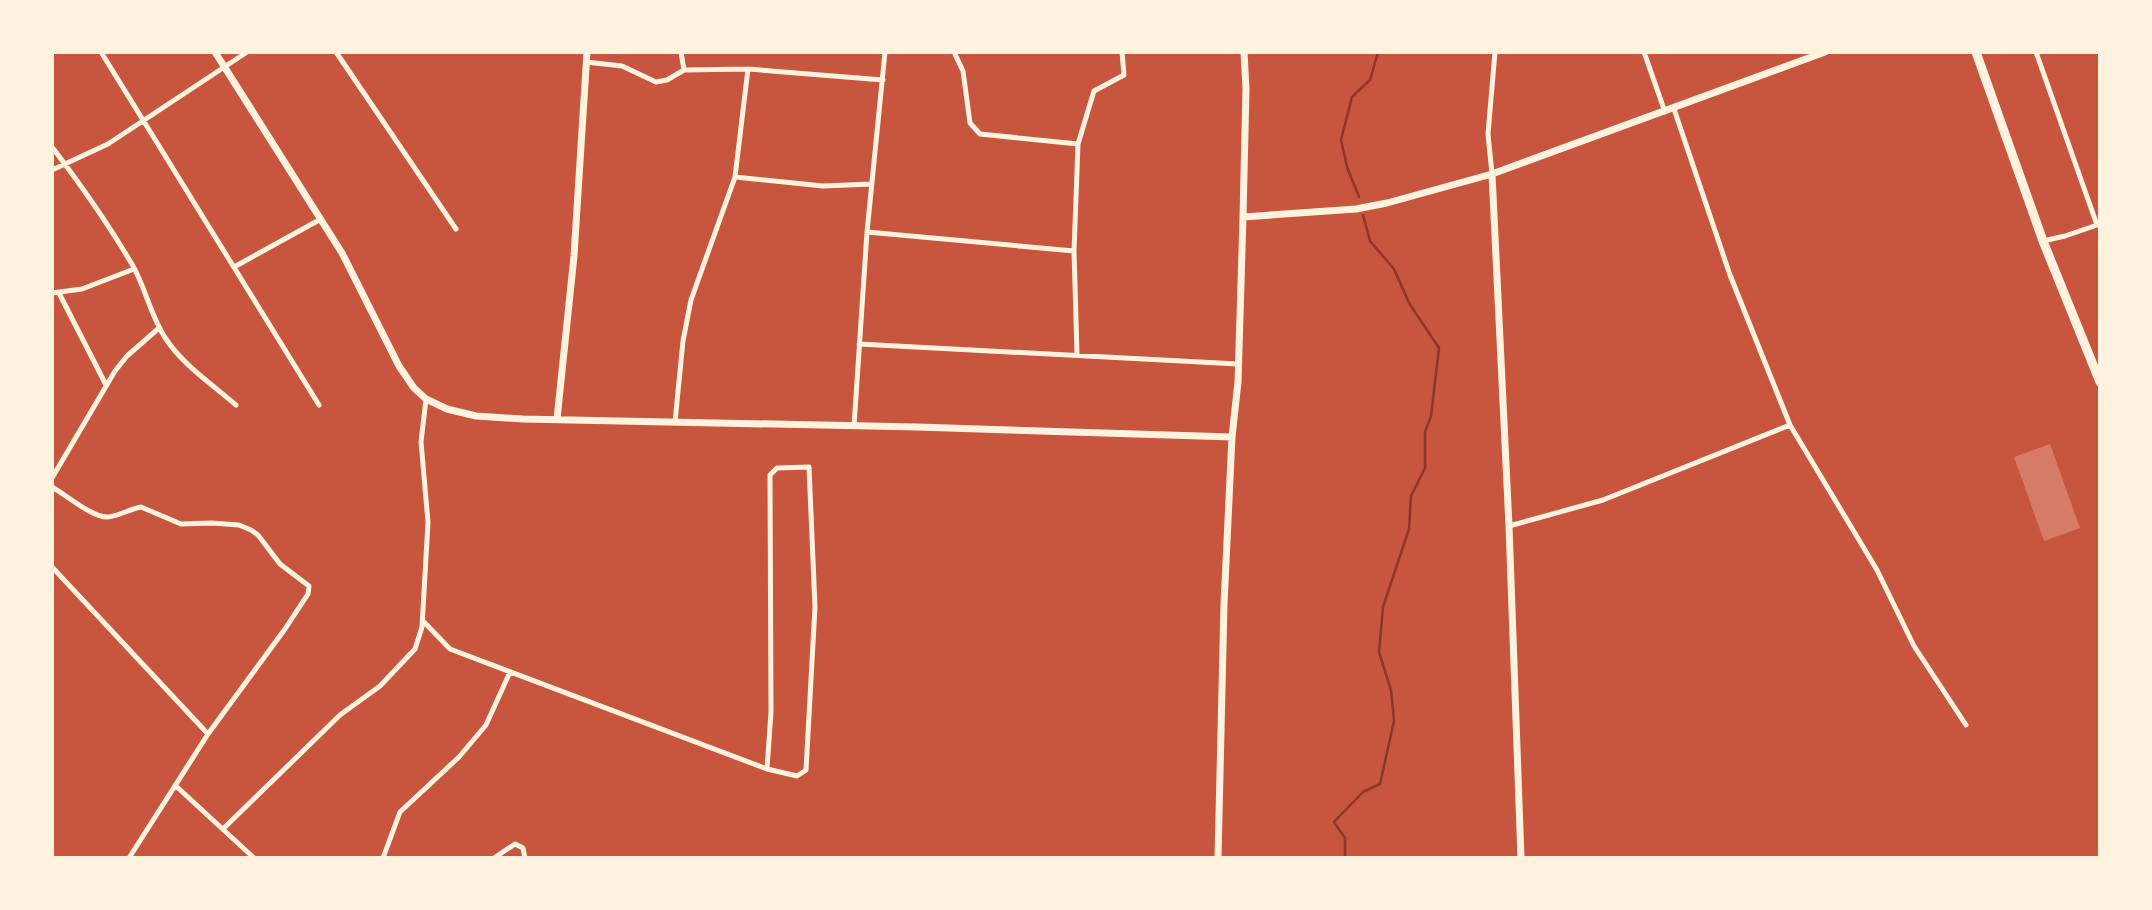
<svg xmlns="http://www.w3.org/2000/svg" width="2152" height="910" font-family="Quicksand,sans-serif">
	<style>
		.lines { fill: none; stroke-linecap: round; stroke-linejoin: round }
		.stream { stroke: #8f3625; stroke-width: 2.5 }
		.building { fill: #d67c66 }
		.minor { stroke: #fff3e0; stroke-width: 5 }
		.tertiary { stroke: #fff3e0; stroke-width: 7 }
		.trunk { stroke: #fff3e0; stroke-width: 9 }
	</style>
	<rect width="100%" height="100%" fill="#c8553d"/>
	<g class="lines">
		<!-- stream -->
		<path class="stream" d="M 1359,197 L 1347,167 L 1341,140 L 1352,97 L 1370,80 L 1378,52
			M 1345,858 L 1345,838 L 1334,822 L 1363,792 L 1380,784 L 1394,721 L 1391,690 L 1379,652 L 1383,607 L 1409,529 L 1411,496 L 1425,468 L 1425,432 L 1431,416 L 1439,348 L 1409,303 L 1394,269 L 1370,241 L 1363,215"/>
	</g>
	<!-- building -->
	<path class="building" d="M 2050,444 L 2080,528 L 2044,541 L 2014,457 Z"/>
	<g class="lines">
		<!-- minor -->
		<path class="minor" d="M 101,52 L 319,405
			M 336,52 L 456,229
			M 681,52 L 684,70
			M 954,52 L 963,71 L 970,123 L 980,134 L 1078,144
			M 1644,52 L 1665,112
			M 2036,52 L 2097,225
			M 586,62 L 622,66 L 656,82 L 667,80 L 684,70 L 748,69 L 883,80
			M 1674,109 L 1730,275 L 1790,425 L 1877,570 L 1914,646 L 1966,725
			M 52,147 C 81,185 109,225 133,266 C 146,289 151,317 166,339 C 183,365 213,385 236,405
			M 52,170 L 108,144 L 247,52
			M 1492,174 L 1488,134 L 1495,52
			M 735,177 L 823,186 L 872,184
			M 867,232 L 1074,251
			M 2043,241 L 2065,236 L 2100,224
			M 234,267 L 321,219
			M 52,293 L 82,289 L 134,269
			M 59,293 L 106,385
			M 859,344 L 1238,364
			M 1077,354 L 1074,251 L 1078,144 L 1094,91 L 1124,75 L 1122,52
			M 675,422 L 683,341 L 691,300 L 735,177 L 748,69
			M 854,426 L 867,232 L 885,52
			M 52,478 L 115,371 L 127,356 L 159,328
			M 52,487 C 66,495 93,518 108,517 C 119,516 130,509 141,507 L 181,524 L 212,523 L 239,525 L 251,530 L 258,535 L 280,564 L 309,586 L 308,594 L 285,629 L 208,734 L 129,858
			M 1509,526 L 1603,500 L 1790,425
			M 52,567 L 208,734
			M 423,621 L 450,649 L 767,769 L 797,776 L 806,770 L 815,607 L 809,467 L 777,468 L 770,475 L 771,712 L 767,769
			M 177,787 L 254,858
			M 224,828 L 340,715 L 380,686 L 415,649 L 422,627 L 428,522 L 421,442 L 426,399
			M 383,858 L 400,812 L 459,757 L 486,725 L 510,672
			M 494,858 L 515,844 L 523,848 L 525,858"/>
		<!-- tertiary -->
		<path class="tertiary" d="M 215,52 L 342,253 L 399,366 L 414,388 L 426,399 L 447,409 L 476,416 L 523,419 L 917,427 L 1232,437
			M 1492,174 L 1509,526 L 1521,858
			M 1243,217 L 1356,209 L 1387,203 L 1492,174 L 1825,52
			M 557,419 L 574,256 L 587,52
			M 1218,858 L 1224,604 L 1232,437 L 1238,382 L 1243,217 L 1246,89 L 1244,52"/>
		<!-- trunk -->
		<path class="trunk" d="M 1976,52 L 2043,241 L 2100,382"/>
	</g>
	<!-- border -->
	<rect width="2152" height="910" fill="none" stroke="#fff3e0" stroke-width="108"/>
</svg>
